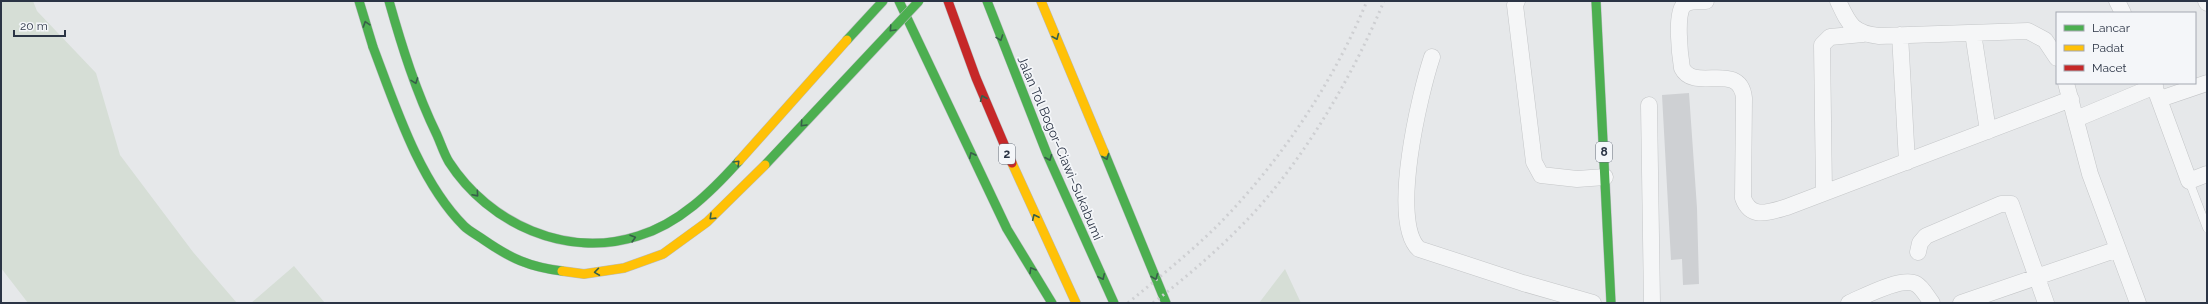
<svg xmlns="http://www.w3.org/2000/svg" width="2208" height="304" font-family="Raleway,sans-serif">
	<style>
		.green { fill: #d6ded6 }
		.building { fill: #ced0d3 }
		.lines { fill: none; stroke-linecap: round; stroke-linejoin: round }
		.lane-casing { stroke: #c4c6c8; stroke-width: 9 }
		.street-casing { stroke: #c4c6c8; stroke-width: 17 }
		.fast-casing { stroke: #b8bbbf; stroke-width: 10 }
		.slow-casing { stroke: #b8bbbf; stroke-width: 10 }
		.jam-casing { stroke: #b8bbbf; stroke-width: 10 }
		.lane { stroke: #f5f6f7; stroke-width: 8 }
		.street { stroke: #f5f6f7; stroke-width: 16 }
		.fast { stroke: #4caf50; stroke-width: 9 }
		.slow { stroke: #ffc107; stroke-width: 9 }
		.jam { stroke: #c62828; stroke-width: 9 }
		.rail { stroke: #cecfd2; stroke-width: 3; stroke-dasharray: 2 4; stroke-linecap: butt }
		.fast-bridge-casing { stroke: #b8bbbf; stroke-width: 10; stroke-linecap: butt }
		.slow-bridge-casing { stroke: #b8bbbf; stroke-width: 10; stroke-linecap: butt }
		.fast-bridge { stroke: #4caf50; stroke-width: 9 }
		.slow-bridge { stroke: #ffc107; stroke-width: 9 }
		.oneway { stroke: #375f49 }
		.labels { text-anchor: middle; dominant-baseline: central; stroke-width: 3.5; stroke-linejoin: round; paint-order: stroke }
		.shield { fill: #f4f6f9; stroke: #676e7b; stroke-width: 1 }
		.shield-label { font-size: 12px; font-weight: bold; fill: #2b3445 }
		.street-label { font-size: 13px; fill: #2b3445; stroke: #f4f6f9 }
	</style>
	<rect width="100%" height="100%" fill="#e6e8ea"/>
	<!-- green -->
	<path class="green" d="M 1,1 L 33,1 L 37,11 L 96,73 L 120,155 L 193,252 L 237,303 L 28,303 L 1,268 Z
		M 294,266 L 325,303 L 251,303 Z
		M 1285,269 L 1301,303 L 1259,303 Z"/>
	<!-- building -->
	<path class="building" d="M 1689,93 L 1697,208 L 1699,284 L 1683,285 L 1682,259 L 1671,260 L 1662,95 Z"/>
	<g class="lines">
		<!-- lane casing -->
		<g class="lane-casing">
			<path id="lane" d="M 2189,181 L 2207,228"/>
		</g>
		<!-- street casing -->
		<g class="street-casing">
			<path id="street" d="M 1517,1 L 1515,5 L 1534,162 L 1541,175 L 1577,179 L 1605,177
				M 1706,1 C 1699,1 1689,0 1684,5 C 1675,12 1680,56 1682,68 C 1694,93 1740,60 1744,98 L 1743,198 C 1751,220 1769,212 1787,207 L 2071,99
				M 1838,1 C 1849,24 1852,33 1879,36 L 2028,31 L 2045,40 L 2057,58
				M 2117,1 L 2123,13
				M 2206,1 L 2207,3
				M 1973,33 L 1988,131
				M 1900,35 L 1907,162
				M 1432,57 C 1420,93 1389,222 1419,249 L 1523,283 L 1593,303
				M 2066,83 L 2090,174 L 2138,303
				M 2153,83 L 2189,181 L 2207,174
				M 2160,99 L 2207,83
				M 1649,105 L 1652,303
				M 2076,119 L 2155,86
				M 1824,192 L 1822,45 L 1830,37 L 1863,34
				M 1918,252 L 1920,243 L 1926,236 L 2001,204 L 2011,204 L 2046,303
				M 1849,303 C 1863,297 1902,276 1916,284 C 1923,288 1927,297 1932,303
				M 1961,303 L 2118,249"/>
		</g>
		<!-- fast casing -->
		<g class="fast-casing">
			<path id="fast" d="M 359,1 L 373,47
				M 389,1 C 402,47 416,92 437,135 C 441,144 444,154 449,162 C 489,224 567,259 638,236 C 679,224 711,192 739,161
				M 899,1 L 1007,229 L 1052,303
				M 987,1 L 1047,154 L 1114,303
				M 1596,1 L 1611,303
				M 847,40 L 883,1
				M 1104,152 L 1166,303"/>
		</g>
		<!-- slow casing -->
		<g class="slow-casing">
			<path id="slow" d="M 1041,1 L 1104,152
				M 739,161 L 847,40
				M 1012,163 L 1076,303"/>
		</g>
		<!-- jam casing -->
		<g class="jam-casing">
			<path id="jam" d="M 948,1 L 976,78 L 1012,163"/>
		</g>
		<!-- lane -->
		<use href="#lane" class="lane"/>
		<!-- street -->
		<use href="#street" class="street"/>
		<!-- fast -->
		<use href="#fast" class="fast"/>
		<!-- slow -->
		<use href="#slow" class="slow"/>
		<!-- jam -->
		<use href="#jam" class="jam"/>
		<!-- rail -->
		<path class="rail" d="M 1128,303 C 1158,278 1190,253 1218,225 C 1280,162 1333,83 1367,1
			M 1153,303 C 1185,278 1216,252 1244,223 C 1301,165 1353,76 1384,1"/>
		<!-- fast-bridge casing -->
		<g class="fast-bridge-casing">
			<path id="fast-bridge" d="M 373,47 C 395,105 419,181 464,226 C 469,231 477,235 484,240 C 510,258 529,267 562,271
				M 765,165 L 919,1"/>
		</g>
		<!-- slow-bridge casing -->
		<g class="slow-bridge-casing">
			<path id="slow-bridge" d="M 562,271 L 584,274 L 624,268 L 663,254 L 707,222 L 765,165"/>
		</g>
		<!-- fast-bridge -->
		<use href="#fast-bridge" class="fast-bridge"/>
		<!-- slow-bridge -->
		<use href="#slow-bridge" class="slow-bridge"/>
	</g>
	<!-- one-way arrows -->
	<defs><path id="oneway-chevron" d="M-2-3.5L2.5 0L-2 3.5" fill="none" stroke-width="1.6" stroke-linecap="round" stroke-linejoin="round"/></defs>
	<g class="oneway">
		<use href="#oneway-chevron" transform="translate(366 24) rotate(-108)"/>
		<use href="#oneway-chevron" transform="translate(892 29) rotate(133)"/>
		<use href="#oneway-chevron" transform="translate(1056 37) rotate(67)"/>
		<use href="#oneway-chevron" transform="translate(1000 38) rotate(70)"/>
		<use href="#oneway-chevron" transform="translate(415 81) rotate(70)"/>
		<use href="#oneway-chevron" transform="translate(983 98) rotate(-113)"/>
		<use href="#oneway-chevron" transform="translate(803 124) rotate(133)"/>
		<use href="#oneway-chevron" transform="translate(972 155) rotate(-116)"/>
		<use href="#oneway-chevron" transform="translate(1106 157) rotate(68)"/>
		<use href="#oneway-chevron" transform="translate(1049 158) rotate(67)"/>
		<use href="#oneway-chevron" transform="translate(737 163) rotate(-45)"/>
		<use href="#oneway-chevron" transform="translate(476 194) rotate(49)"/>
		<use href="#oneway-chevron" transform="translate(712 217) rotate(136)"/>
		<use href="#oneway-chevron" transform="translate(1035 217) rotate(-115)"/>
		<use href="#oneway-chevron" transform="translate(633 238) rotate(-16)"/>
		<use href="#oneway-chevron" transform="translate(1032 270) rotate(-121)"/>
		<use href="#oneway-chevron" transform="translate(597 272) rotate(172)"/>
		<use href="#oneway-chevron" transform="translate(1102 277) rotate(65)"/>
		<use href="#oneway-chevron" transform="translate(1155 277) rotate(68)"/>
	</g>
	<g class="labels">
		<!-- shield labels -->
		<g class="shield">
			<rect x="1596" y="142" width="16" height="20" rx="3"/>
			<rect x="999" y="144" width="16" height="20" rx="3"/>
		</g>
		<g class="shield-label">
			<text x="1604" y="152">8</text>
			<text x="1007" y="154">2</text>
		</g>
		<!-- street labels -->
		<g class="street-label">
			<text transform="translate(1060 148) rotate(67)">Jalan Tol Bogor–Ciawi–Sukabumi</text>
		</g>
	</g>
	<!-- border -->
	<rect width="2208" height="304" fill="none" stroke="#2b3445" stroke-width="4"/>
	<!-- legend -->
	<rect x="2056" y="12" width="140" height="72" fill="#f4f6f9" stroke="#a4a8b1"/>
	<rect x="2064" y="25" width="20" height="6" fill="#4caf50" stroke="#a4a8b1"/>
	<text x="2092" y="32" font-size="12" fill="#2b3445">Lancar</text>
	<rect x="2064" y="45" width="20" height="6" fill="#ffc107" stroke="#a4a8b1"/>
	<text x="2092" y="52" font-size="12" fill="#2b3445">Padat</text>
	<rect x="2064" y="65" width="20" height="6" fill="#c62828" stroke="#a4a8b1"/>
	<text x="2092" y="72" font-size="12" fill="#2b3445">Macet</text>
	<!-- scale -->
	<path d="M14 30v6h51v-6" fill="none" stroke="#2b3445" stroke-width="2"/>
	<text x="20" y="30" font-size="12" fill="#2b3445" stroke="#f4f6f9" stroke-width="3" paint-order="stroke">20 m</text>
</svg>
